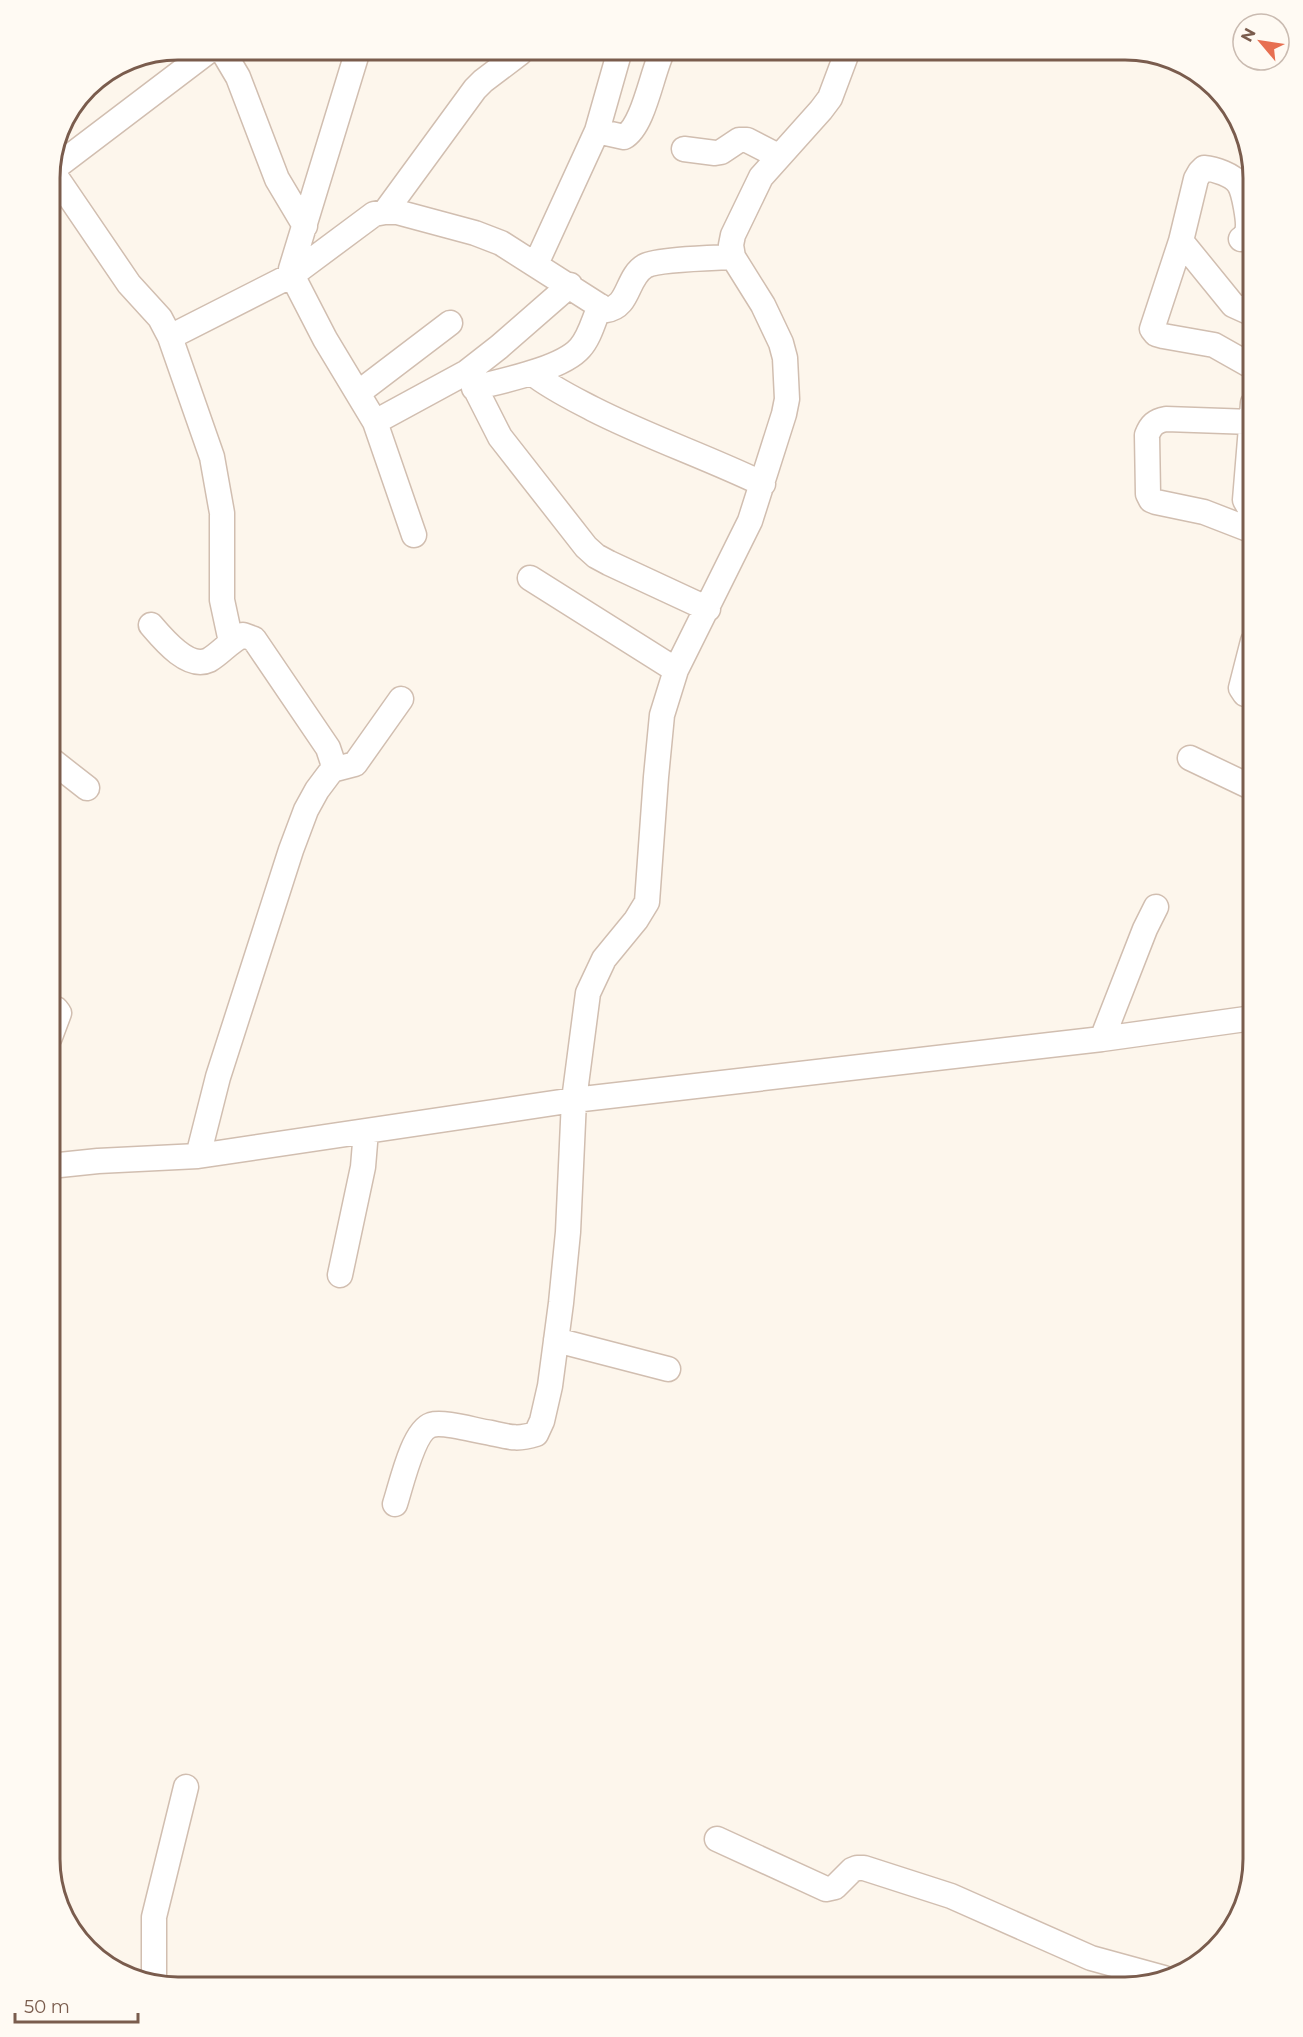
<svg xmlns="http://www.w3.org/2000/svg" width="1303" height="2037" font-family="Montserrat,sans-serif">
	<style>
		.lines { fill: none; stroke-linecap: round; stroke-linejoin: round }
		.minor-casing { stroke: #d1beb0; stroke-width: 27 }
		.minor { stroke: #fff; stroke-width: 24 }
		.rim { fill: none; stroke: #7a5c4d; stroke-width: 3 }
	</style>
	<rect width="100%" height="100%" fill="#fdf6ec"/>
	<g class="lines">
		<!-- minor casing -->
		<g class="minor-casing">
			<path id="minor" d="M 222,50 L 238,77 L 277,179 L 305,226
				M 358,50 L 291,269 L 292,275 L 325,339 L 375,422 L 414,535
				M 597,131 L 624,137 C 644,126 652,71 663,50
				M 684,149 L 715,153 L 721,152 L 739,140 L 747,140 L 778,156
				M 50,168 L 129,284 L 160,318 L 170,337 L 212,457 L 222,513 L 222,600 L 231,642
				M 52,170 L 210,50
				M 385,212 L 475,89 L 483,81 L 520,53
				M 1241,239 C 1243,238 1246,234 1247,232 C 1250,223 1244,192 1239,184 C 1233,175 1215,169 1204,168 L 1200,172 L 1196,179 L 1181,241 L 1152,329 L 1156,334 L 1163,336 L 1214,345 L 1253,367
				M 1181,241 L 1233,305 L 1253,314
				M 536,264 L 597,131 L 620,50
				M 170,337 L 292,275 L 374,214 L 385,212 L 397,212 L 475,233 L 501,243 L 606,310 C 630,307 626,277 645,266 C 658,259 715,258 733,257
				M 467,372 L 500,437 L 586,547 L 596,556 L 609,563 L 708,609
				M 532,373 C 551,388 572,398 593,409 C 648,437 707,457 763,484
				M 474,388 C 501,381 562,369 580,348 C 590,337 594,319 600,306
				M 358,393 L 450,323
				M 375,422 L 467,372 L 499,347 L 570,285
				M 1252,422 L 1166,419 C 1155,421 1151,425 1147,435 L 1148,494 L 1151,500 L 1156,502 L 1204,512 L 1253,531
				M 1253,514 L 1245,500 L 1253,403
				M 530,578 L 676,670
				M 151,625 C 163,639 188,670 209,660 C 221,653 230,641 243,635 L 254,639 L 328,748 L 333,763 L 332,770 L 317,790 L 306,810 L 291,850 L 218,1077 L 198,1156
				M 1253,696 L 1245,694 L 1241,688 L 1253,641
				M 1190,758 L 1253,788
				M 50,759 L 87,788
				M 332,770 L 355,764 L 401,699
				M 50,1037 L 59,1013 L 56,1009 L 50,1007
				M 1102,1039 L 1145,929 L 1156,907
				M 50,1166 L 98,1161 L 198,1156 L 574,1100 L 1102,1039 L 1253,1018
				M 340,1275 L 363,1167 L 366,1131
				M 556,1340 L 668,1369
				M 395,1504 C 401,1486 413,1431 431,1425 C 444,1421 476,1431 491,1433 C 509,1437 517,1440 536,1434 L 542,1421 L 550,1386 L 561,1303 L 568,1232 L 574,1100 L 588,993 L 604,959 L 636,920 L 647,902 L 656,777 L 662,715 L 676,670 L 750,521 L 784,414 L 787,399 L 785,358 L 781,343 L 763,305 L 733,257 L 731,245 L 733,235 L 761,177 L 821,110 L 830,98 L 848,50
				M 717,1839 L 826,1889 L 835,1887 L 852,1870 L 857,1868 L 864,1868 L 951,1896 L 1091,1958 L 1164,1978
				M 154,1982 L 154,1917 L 186,1787"/>
		</g>
		<!-- minor -->
		<use href="#minor" class="minor"/>
	</g>
	<!-- crop -->
	<path d="M0 0H1303V2037H0ZM178 60H1125A118 118 0 0 1 1243 178V1859A118 118 0 0 1 1125 1977H178A118 118 0 0 1 60 1859V178A118 118 0 0 1 178 60Z" fill="#fffaf3" fill-rule="evenodd"/>
	<path class="rim" d="M178 60H1125A118 118 0 0 1 1243 178V1859A118 118 0 0 1 1125 1977H178A118 118 0 0 1 60 1859V178A118 118 0 0 1 178 60Z"/>
	<!-- north arrow -->
	<g transform="translate(1261 42) rotate(299)"><circle r="28" fill="#fffaf3" stroke="#cabbb1" stroke-width="1.5"/>
	<path d="M0-4.5L10 22L0 15L-10 22Z" fill="#e76f51"/>
	<text y="-9" font-size="16" font-weight="bold" text-anchor="middle" fill="#7a5c4d">N</text>
	</g>
	<!-- scale -->
	<path d="M15 2013v9h123v-9" fill="none" stroke="#7a5c4d" stroke-width="3"/>
	<text x="24" y="2013" font-size="18" fill="#7a5c4d" stroke="#fffaf3" stroke-width="4.5" paint-order="stroke">50 m</text>
</svg>
